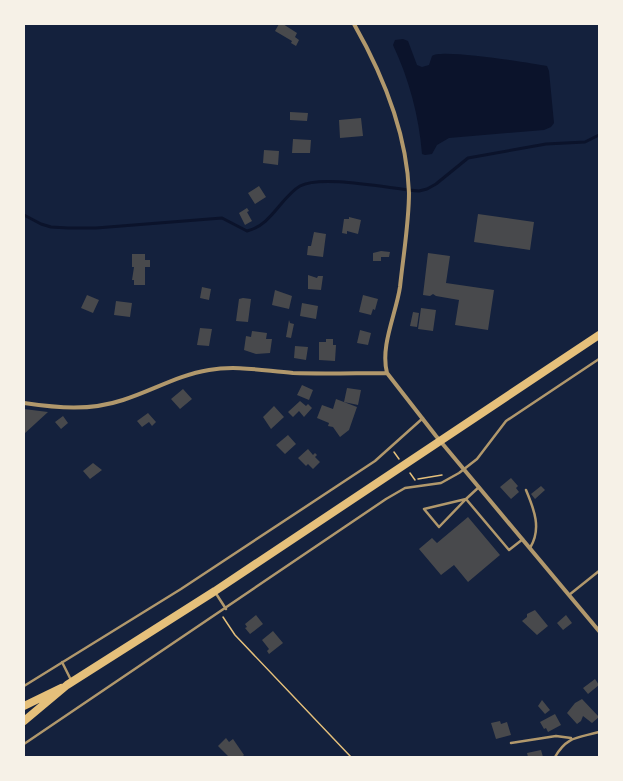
<svg xmlns="http://www.w3.org/2000/svg" width="623" height="781" font-family="Figtree,sans-serif">
	<style>
		.water { fill: #0b132b }
		.lines { fill: none; stroke-linecap: round; stroke-linejoin: round }
		.stream { stroke: #0b132b; stroke-width: 3 }
		.building { fill: #48494c }
		.path { stroke: #e5c07b; stroke-width: 1.5 }
		.service { stroke: #b1986c; stroke-width: 2.5 }
		.minor { stroke: #b1986c; stroke-width: 4 }
		.primary { stroke: #e5c07b; stroke-width: 8 }
	</style>
	<rect width="100%" height="100%" fill="#14213d"/>
	<!-- water -->
	<path class="water" d="M 403,39 L 408,41 L 417,65 L 422,67 L 429,65 L 432,56 C 440,48 530,63 547,66 L 549,71 L 554,123 L 551,127 L 544,130 L 449,138 L 437,145 L 432,154 L 425,155 L 422,154 C 419,116 409,79 393,45 L 395,40 Z"/>
	<g class="lines">
		<!-- stream -->
		<path class="stream" d="M 24,215 L 41,224 L 51,227 L 68,228 L 96,228 L 222,218 L 247,231 C 272,225 281,197 300,186 C 322,174 391,189 419,191 L 427,189 L 436,184 L 468,158 L 546,144 L 585,142 L 599,135"/>
	</g>
	<!-- building -->
	<path class="building" d="M 279,24 L 283,24 L 297,33 L 295,37 L 299,40 L 296,46 L 291,43 L 292,41 L 275,31 Z
		M 290,112 L 308,113 L 307,121 L 290,120 Z
		M 361,118 L 363,136 L 340,138 L 339,120 Z
		M 293,139 L 311,140 L 310,153 L 292,153 Z
		M 264,150 L 279,151 L 278,165 L 263,163 Z
		M 259,186 L 266,197 L 255,204 L 248,193 Z
		M 247,208 L 249,211 L 247,212 L 252,221 L 245,225 L 239,213 Z
		M 478,214 L 534,222 L 530,250 L 474,242 Z
		M 349,217 L 361,220 L 358,234 L 347,231 L 347,234 L 342,233 L 344,219 L 349,219 Z
		M 314,232 L 326,234 L 323,257 L 307,255 L 308,246 L 311,246 Z
		M 381,251 L 390,252 L 389,257 L 381,257 L 381,261 L 373,261 L 373,253 Z
		M 428,253 L 450,256 L 446,283 L 494,290 L 488,330 L 455,325 L 459,300 L 436,296 L 433,294 L 430,296 L 423,295 Z
		M 132,254 L 145,254 L 145,260 L 150,260 L 150,267 L 145,267 L 145,285 L 134,285 L 134,280 L 132,280 L 134,267 L 132,267 Z
		M 308,275 L 317,278 L 318,276 L 323,276 L 321,290 L 308,289 Z
		M 202,287 L 211,289 L 209,300 L 200,298 Z
		M 275,290 L 292,296 L 289,309 L 272,305 Z
		M 87,295 L 99,300 L 93,313 L 81,308 Z
		M 363,295 L 378,299 L 375,310 L 373,309 L 371,315 L 359,312 Z
		M 243,298 L 251,299 L 248,322 L 236,321 L 239,299 Z
		M 116,301 L 132,303 L 130,317 L 114,315 Z
		M 302,303 L 318,306 L 316,319 L 300,316 Z
		M 421,308 L 436,310 L 433,331 L 418,329 Z
		M 413,312 L 419,313 L 417,327 L 410,326 Z
		M 289,320 L 290,323 L 294,324 L 291,338 L 286,337 Z
		M 200,328 L 212,329 L 209,346 L 197,345 Z
		M 360,330 L 371,333 L 368,345 L 357,343 Z
		M 252,331 L 267,333 L 266,339 L 272,339 L 270,353 L 256,354 L 244,350 L 246,336 L 251,337 Z
		M 326,339 L 333,339 L 333,345 L 336,345 L 335,361 L 319,360 L 319,342 L 326,342 Z
		M 295,346 L 308,347 L 306,360 L 294,358 Z
		M 302,385 L 313,390 L 309,400 L 297,395 Z
		M 347,388 L 361,390 L 358,405 L 344,402 Z
		M 183,389 L 192,399 L 180,409 L 171,399 Z
		M 336,399 L 357,407 L 349,430 L 340,437 L 333,427 L 328,426 L 329,423 L 317,418 L 322,405 L 333,409 Z
		M 300,401 L 306,406 L 308,404 L 312,408 L 304,417 L 299,411 L 293,417 L 288,412 Z
		M 274,406 L 284,417 L 271,429 L 263,417 Z
		M 24,409 L 48,412 L 24,434 Z
		M 148,413 L 156,422 L 152,426 L 149,422 L 142,427 L 137,421 Z
		M 63,416 L 68,423 L 61,429 L 55,422 Z
		M 288,435 L 296,444 L 285,454 L 276,445 Z
		M 308,449 L 313,455 L 315,453 L 317,455 L 315,457 L 320,462 L 313,469 L 308,464 L 306,466 L 298,458 Z
		M 93,463 L 102,470 L 90,479 L 83,471 Z
		M 511,478 L 518,486 L 516,488 L 519,492 L 511,499 L 500,487 Z
		M 541,486 L 545,490 L 535,499 L 531,494 Z
		M 468,517 L 500,555 L 468,582 L 454,565 L 441,575 L 419,549 L 432,538 L 437,543 Z
		M 535,610 L 548,626 L 537,635 L 522,621 L 527,617 L 527,614 Z
		M 256,615 L 263,624 L 250,634 L 245,628 L 247,627 L 245,624 Z
		M 566,615 L 572,623 L 563,630 L 557,623 Z
		M 273,631 L 283,643 L 269,654 L 267,651 L 269,649 L 262,640 Z
		M 595,679 L 599,685 L 588,694 L 583,688 Z
		M 582,699 L 599,717 L 592,723 L 583,716 L 581,721 L 577,724 L 567,713 L 575,703 Z
		M 542,700 L 550,710 L 545,714 L 538,706 Z
		M 555,714 L 561,725 L 548,732 L 546,728 L 544,729 L 540,722 Z
		M 500,721 L 501,724 L 507,722 L 511,735 L 496,739 L 491,723 Z
		M 226,738 L 229,742 L 233,739 L 244,755 L 242,757 L 229,757 L 218,746 Z
		M 541,750 L 543,757 L 528,757 L 527,753 Z"/>
	<g class="lines">
		<!-- path -->
		<path class="path" d="M 394,452 L 399,459
			M 410,473 L 415,480
			M 418,479 L 442,475
			M 223,617 L 235,635 L 351,757"/>
		<!-- service -->
		<path class="service" d="M 479,487 L 466,499 L 424,509 L 439,527 L 466,499 L 509,550 L 523,539
			M 526,490 C 534,509 542,529 530,548
			M 215,592 L 226,609
			M 569,595 L 599,571
			M 62,662 L 71,680
			M 24,686 L 181,589 L 375,461 L 423,418
			M 511,743 L 556,736 L 571,738
			M 24,744 L 386,499 L 405,488 L 441,483 L 459,473 L 477,459 L 506,421 L 599,359
			M 555,757 C 567,736 578,738 599,732"/>
		<!-- minor -->
		<path class="minor" d="M 354,24 C 383,75 407,134 409,193 C 409,222 403,258 400,287 C 396,314 380,346 387,373
			M 24,403 C 58,408 90,411 123,400 C 152,391 178,375 209,370 C 237,365 265,371 293,373 C 325,374 356,373 387,373 L 436,436 L 599,631"/>
		<!-- primary -->
		<path class="primary" d="M 24,706 L 61,688
			M 24,721 L 67,685 L 215,591 L 599,335"/>
	</g>
	<!-- border -->
	<rect width="623" height="781" fill="none" stroke="#f6f1e7" stroke-width="50"/>
</svg>
